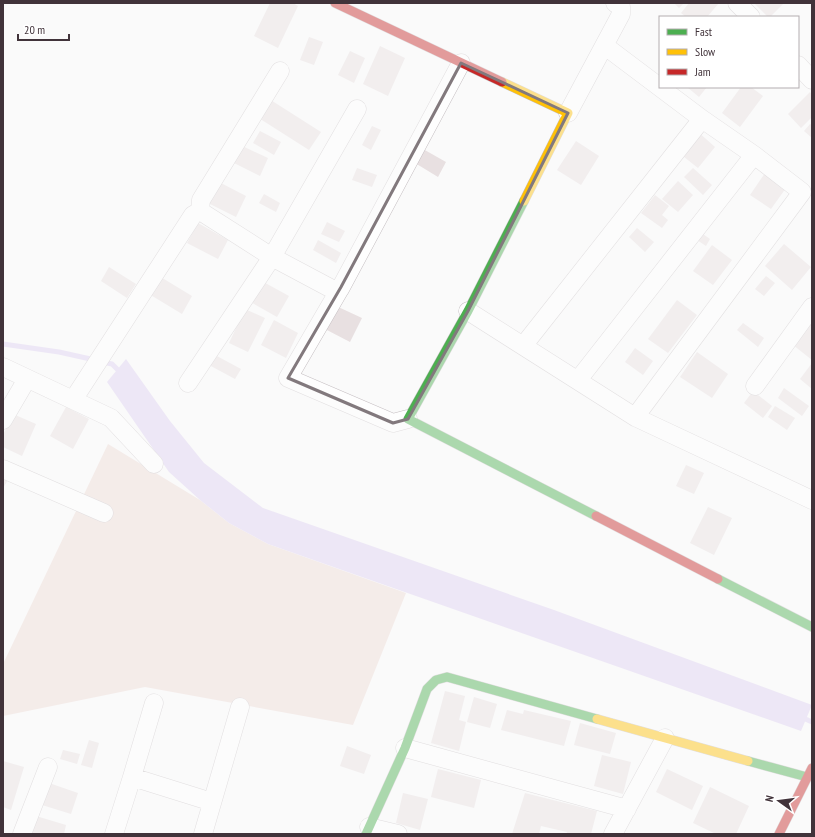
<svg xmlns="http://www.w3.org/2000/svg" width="815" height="837" font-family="'PT Sans Narrow',sans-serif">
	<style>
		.green { fill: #eedbd6 }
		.water { fill: #ded1f1 }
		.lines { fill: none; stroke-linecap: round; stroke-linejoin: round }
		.stream { stroke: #ded1f1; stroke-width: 5 }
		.building { fill: #e8e0e1 }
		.street-casing { stroke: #c5bfc2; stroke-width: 19 }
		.fast-casing { stroke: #c5bfc2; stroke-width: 10 }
		.slow-casing { stroke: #c5bfc2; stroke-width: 10 }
		.jam-casing { stroke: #c5bfc2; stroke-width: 10 }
		.street { stroke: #fefefe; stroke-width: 18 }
		.fast { stroke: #4caf50; stroke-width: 9 }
		.slow { stroke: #ffc107; stroke-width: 9 }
		.jam { stroke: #c62828; stroke-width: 9 }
		.marked { fill: none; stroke: #82797d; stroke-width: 3; stroke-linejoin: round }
	</style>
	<rect width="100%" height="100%" fill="#fafafa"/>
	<!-- green -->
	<path class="green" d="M 108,444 L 200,500 L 229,523 L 268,544 L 406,593 L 353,725 L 145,687 L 3,716 L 3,664 Z"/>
	<!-- water -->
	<path class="water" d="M 126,359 L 170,421 L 204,463 L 263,508 L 554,610 L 812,705 L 801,731 L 268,544 L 229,523 L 200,500 L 169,472 L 107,382 Z"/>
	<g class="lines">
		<!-- stream -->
		<path class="stream" d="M 3,344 L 59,352 L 95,360
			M 102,362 L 112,364 L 122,374
			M 801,717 L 812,722"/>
	</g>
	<!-- building -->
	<path class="building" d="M 270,3 L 293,3 L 298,6 L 278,48 L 254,36 Z
		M 674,3 L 684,3 L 679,8 Z
		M 689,3 L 719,3 L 707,17 L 686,17 L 681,13 Z
		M 754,3 L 784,3 L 770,17 L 768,17 Z
		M 309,37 L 323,42 L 314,65 L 300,60 Z
		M 380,46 L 405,58 L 388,96 L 363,84 Z
		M 350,51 L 365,58 L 354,83 L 338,75 Z
		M 687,87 L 707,87 L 699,97 Z
		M 741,87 L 751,87 L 763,96 L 740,127 L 722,113 Z
		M 810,92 L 812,95 L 812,117 L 801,128 L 788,114 Z
		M 266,97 L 321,132 L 309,150 L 254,115 Z
		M 810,124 L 812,125 L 812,138 L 804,131 Z
		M 372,126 L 381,130 L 371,150 L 362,145 Z
		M 260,131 L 281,142 L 274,155 L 253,143 Z
		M 697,131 L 715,147 L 698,168 L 679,153 Z
		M 576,141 L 599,156 L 581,185 L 557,170 Z
		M 238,144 L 268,158 L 260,176 L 230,161 Z
		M 423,149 L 446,162 L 438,177 L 415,163 Z
		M 357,168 L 377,175 L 372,187 L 352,180 Z
		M 693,168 L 712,185 L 703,195 L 684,177 Z
		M 765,173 L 786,188 L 771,209 L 750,195 Z
		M 217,181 L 246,196 L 236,217 L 206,202 Z
		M 678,181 L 693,195 L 678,212 L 662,199 Z
		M 264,194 L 280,203 L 276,212 L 259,203 Z
		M 655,195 L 669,206 L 662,215 L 668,220 L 662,228 L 641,213 Z
		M 327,222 L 345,231 L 339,242 L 321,234 Z
		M 198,223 L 228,240 L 218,259 L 187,243 Z
		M 637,228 L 654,242 L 645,252 L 629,237 Z
		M 696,229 L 710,239 L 706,246 L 691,236 Z
		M 318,240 L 341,253 L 336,263 L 313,250 Z
		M 784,244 L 811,267 L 792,290 L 765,266 Z
		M 712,245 L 732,260 L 713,285 L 693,271 Z
		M 109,267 L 136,284 L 127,298 L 101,281 Z
		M 159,276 L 192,296 L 182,314 L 149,294 Z
		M 766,276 L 775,283 L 764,296 L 755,289 Z
		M 258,279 L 289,296 L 277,317 L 247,300 Z
		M 677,300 L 697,315 L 668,353 L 648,339 Z
		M 334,305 L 362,318 L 350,342 L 323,328 Z
		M 245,309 L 265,318 L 248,352 L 229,343 Z
		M 812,311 L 812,360 L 788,341 Z
		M 274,320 L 298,333 L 286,358 L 261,345 Z
		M 743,323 L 764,338 L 758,347 L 737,330 Z
		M 635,348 L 653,361 L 643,375 L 625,362 Z
		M 697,352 L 728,374 L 712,398 L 680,377 Z
		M 215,355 L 241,369 L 235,379 L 209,365 Z
		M 812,363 L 812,389 L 800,379 Z
		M 784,388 L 809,406 L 802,416 L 778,398 Z
		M 753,391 L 772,406 L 763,418 L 744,403 Z
		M 775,406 L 795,418 L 787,430 L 768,417 Z
		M 66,407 L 89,419 L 73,449 L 50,436 Z
		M 13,414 L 36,424 L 22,456 L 3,447 L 3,435 Z
		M 686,465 L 704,473 L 694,494 L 676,486 Z
		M 3,477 L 8,480 L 3,488 Z
		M 708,507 L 732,518 L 714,555 L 690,543 Z
		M 445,691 L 465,696 L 459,720 L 466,722 L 459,751 L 431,743 Z
		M 474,697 L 497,704 L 490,728 L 467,722 Z
		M 507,710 L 523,714 L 524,710 L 571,721 L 564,746 L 501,730 Z
		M 580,723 L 616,733 L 610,754 L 574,745 Z
		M 89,740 L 99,743 L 92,768 L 81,765 Z
		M 347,746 L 371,755 L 364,774 L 340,766 Z
		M 63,750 L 80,754 L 77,764 L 60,759 Z
		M 602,755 L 631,762 L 623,794 L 594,786 Z
		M 3,761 L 24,767 L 11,810 L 3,807 Z
		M 438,769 L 481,780 L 474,808 L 431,797 Z
		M 667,769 L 703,786 L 692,810 L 656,792 Z
		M 49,783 L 78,793 L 71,814 L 42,805 Z
		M 710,787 L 749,806 L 736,834 L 716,834 L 693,823 Z
		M 403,793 L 428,799 L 420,830 L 396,823 Z
		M 525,793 L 597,811 L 591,834 L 566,834 L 567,832 L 541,826 L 539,834 L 512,834 Z
		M 36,816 L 66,825 L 64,834 L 31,834 Z"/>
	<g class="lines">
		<!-- street casing -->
		<g class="street-casing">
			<path id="street" d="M 737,3 L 751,17
				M 605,46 L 702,119 L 754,155 L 802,192 L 635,417
				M 798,65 L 812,80
				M 568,113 L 621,14 L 621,7 L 615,3
				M 200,211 L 272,257 L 332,289 L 340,289 L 461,63
				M 341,287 L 288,378 L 393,423 L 408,419
				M 468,311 L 635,417 L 812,500
				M 523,346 L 702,119
				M 3,367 L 111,418 L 154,464
				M 578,380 L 754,155
				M 188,383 L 272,257 L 357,109
				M 755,386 L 812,307
				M 73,400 L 193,215 L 200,211 L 201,200 L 280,71
				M 3,420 L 27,379
				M 3,469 L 104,513
				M 405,748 L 627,809
				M 132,777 L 154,703
				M 369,827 L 398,834
				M 22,834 L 48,767
				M 114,834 L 132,777 L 212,802
				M 203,834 L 240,707
				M 613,834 L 665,738"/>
		</g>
		<!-- fast casing -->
		<g class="fast-casing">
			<path id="fast" d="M 524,201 L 468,311 L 408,419 L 596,516
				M 718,579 L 812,627
				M 748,761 L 807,777
				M 366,834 L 405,748 L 427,689 L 436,680 L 447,677 L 597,719"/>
		</g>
		<!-- slow casing -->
		<g class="slow-casing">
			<path id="slow" d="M 502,82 L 568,113 L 524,201
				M 597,719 L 748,761"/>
		</g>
		<!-- jam casing -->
		<g class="jam-casing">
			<path id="jam" d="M 335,3 L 502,82
				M 596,516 L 718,579
				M 779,834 L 812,768"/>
		</g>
		<!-- street -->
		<use href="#street" class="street"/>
		<!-- fast -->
		<use href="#fast" class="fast"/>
		<!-- slow -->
		<use href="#slow" class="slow"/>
		<!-- jam -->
		<use href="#jam" class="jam"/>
	</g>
	<!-- marked area -->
	<path d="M0 0H815V837H0ZM 461,63 L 568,113 L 468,311 L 408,419 L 393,423 L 288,378 L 341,287 Z" fill="#fafafa" fill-opacity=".55" fill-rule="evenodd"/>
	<path class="marked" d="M 461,63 L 568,113 L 468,311 L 408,419 L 393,423 L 288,378 L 341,287 Z"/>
	<!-- border -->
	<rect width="815" height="837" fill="none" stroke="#41333a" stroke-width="8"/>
	<!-- legend -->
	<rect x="659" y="16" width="140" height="72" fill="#ffffff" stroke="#b3adb0"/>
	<rect x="667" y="29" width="20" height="6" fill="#4caf50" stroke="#b3adb0"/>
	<text x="695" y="36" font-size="12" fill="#41333a">Fast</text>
	<rect x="667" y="49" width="20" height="6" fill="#ffc107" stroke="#b3adb0"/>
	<text x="695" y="56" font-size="12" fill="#41333a">Slow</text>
	<rect x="667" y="69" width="20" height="6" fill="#c62828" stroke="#b3adb0"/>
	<text x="695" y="76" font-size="12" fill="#41333a">Jam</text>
	<!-- north arrow -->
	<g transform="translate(779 801) rotate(284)" stroke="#ffffff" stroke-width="3" paint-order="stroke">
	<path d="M0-3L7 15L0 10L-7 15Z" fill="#41333a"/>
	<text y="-6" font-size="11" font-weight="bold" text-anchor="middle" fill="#41333a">N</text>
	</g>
	<!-- scale -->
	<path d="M18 34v6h51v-6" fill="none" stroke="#41333a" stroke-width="2"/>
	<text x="24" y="34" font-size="12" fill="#41333a" stroke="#ffffff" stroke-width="3" paint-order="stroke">20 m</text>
</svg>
